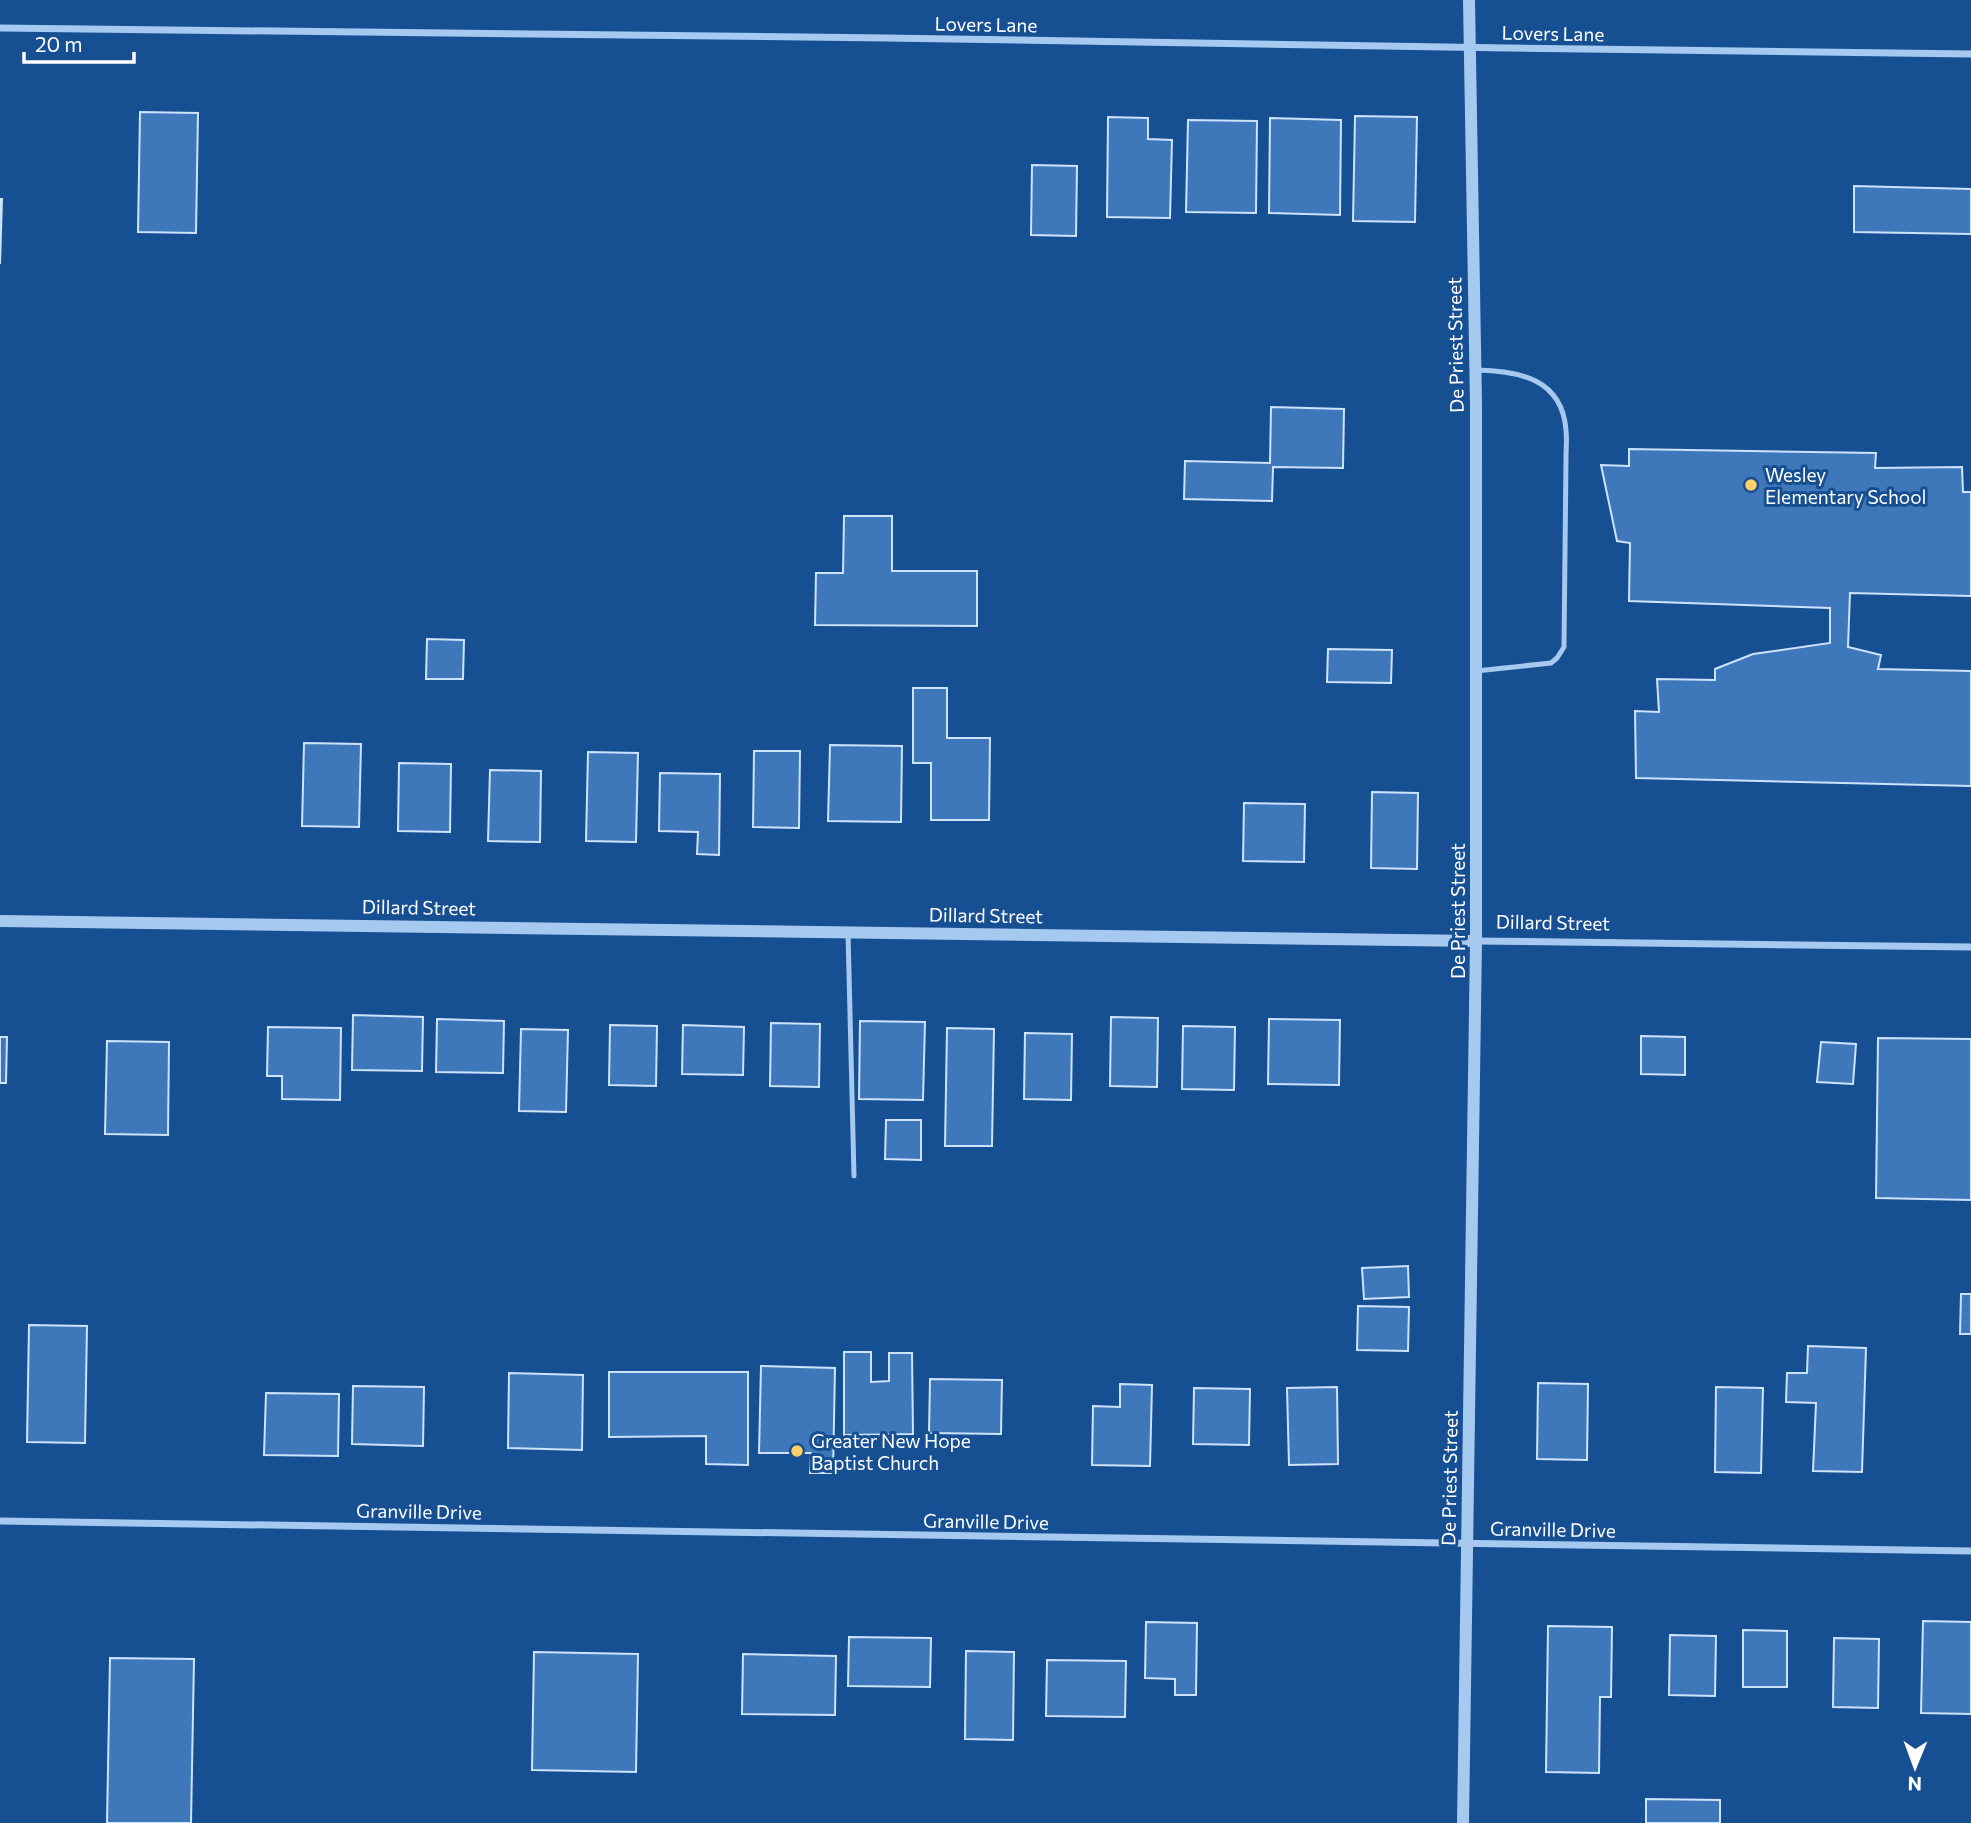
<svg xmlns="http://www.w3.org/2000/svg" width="1971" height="1823" font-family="Commissioner,sans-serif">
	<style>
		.building { fill: #3f78ba; stroke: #cde3fc; stroke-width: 2 }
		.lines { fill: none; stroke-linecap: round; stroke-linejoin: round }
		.service { stroke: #a6c9f0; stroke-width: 5 }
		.minor { stroke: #a6c9f0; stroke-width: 7 }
		.tertiary { stroke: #a6c9f0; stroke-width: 12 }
		.poi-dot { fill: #ffd066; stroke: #174f93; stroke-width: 2.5 }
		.labels { text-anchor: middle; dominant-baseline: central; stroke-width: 6; stroke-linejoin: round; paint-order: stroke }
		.street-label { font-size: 19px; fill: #fff; stroke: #174f93 }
		.poi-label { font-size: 19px; fill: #fff; stroke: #174f93; text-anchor: start }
	</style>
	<rect width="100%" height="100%" fill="#174f93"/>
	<!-- building -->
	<path class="building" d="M 140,112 L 198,113 L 196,233 L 138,232 Z
		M 1355,116 L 1417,117 L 1415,222 L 1353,221 Z
		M 1108,117 L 1148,118 L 1148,139 L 1172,140 L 1170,218 L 1107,217 Z
		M 1270,118 L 1341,120 L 1340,215 L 1269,213 Z
		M 1188,120 L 1257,121 L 1256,213 L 1186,212 Z
		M 1032,165 L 1077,166 L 1076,236 L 1031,235 Z
		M 1854,186 L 1971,189 L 1971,234 L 1854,232 Z
		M 0,199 L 2,199 L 0,264 Z
		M 1271,407 L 1344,409 L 1343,468 L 1273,467 L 1272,501 L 1184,499 L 1185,461 L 1270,463 Z
		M 1629,449 L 1876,453 L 1875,468 L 1962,467 L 1963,492 L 1971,492 L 1971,596 L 1850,593 L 1848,647 L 1881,655 L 1878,669 L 1971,671 L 1971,786 L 1636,778 L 1635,711 L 1659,712 L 1657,679 L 1715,680 L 1715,669 L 1753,654 L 1830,643 L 1830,608 L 1629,601 L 1630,543 L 1617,541 L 1601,465 L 1629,466 Z
		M 844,516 L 892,516 L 892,571 L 977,571 L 977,626 L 815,625 L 816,573 L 843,573 Z
		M 427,639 L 464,640 L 463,679 L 426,679 Z
		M 1328,649 L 1392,650 L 1391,683 L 1327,682 Z
		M 913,688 L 947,688 L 947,738 L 990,738 L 989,820 L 931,820 L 931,763 L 913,763 Z
		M 304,743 L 361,744 L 359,827 L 302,826 Z
		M 830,745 L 902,746 L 901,822 L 828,821 Z
		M 754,751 L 800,751 L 799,828 L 753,827 Z
		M 588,752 L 638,753 L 636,842 L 586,841 Z
		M 399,763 L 451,764 L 450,832 L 398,831 Z
		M 490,770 L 541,771 L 540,842 L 488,841 Z
		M 660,773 L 720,774 L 719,855 L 697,854 L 698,832 L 659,831 Z
		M 1372,792 L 1418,793 L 1417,869 L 1371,868 Z
		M 1244,803 L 1305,804 L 1304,862 L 1243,861 Z
		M 353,1015 L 423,1017 L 422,1071 L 352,1070 Z
		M 1111,1017 L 1158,1018 L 1157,1087 L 1110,1086 Z
		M 437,1019 L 504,1021 L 503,1073 L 436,1072 Z
		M 1269,1019 L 1340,1020 L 1339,1085 L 1268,1084 Z
		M 860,1021 L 925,1022 L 923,1100 L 859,1099 Z
		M 771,1023 L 820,1024 L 819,1087 L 770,1086 Z
		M 610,1025 L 657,1026 L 656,1086 L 609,1085 Z
		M 683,1025 L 744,1027 L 743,1075 L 682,1074 Z
		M 1183,1026 L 1235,1027 L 1234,1090 L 1182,1089 Z
		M 268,1027 L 341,1028 L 340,1100 L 282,1099 L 282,1076 L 267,1076 Z
		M 947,1028 L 994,1029 L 992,1146 L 945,1146 Z
		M 521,1029 L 568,1030 L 566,1112 L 519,1111 Z
		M 1025,1033 L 1072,1034 L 1071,1100 L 1024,1099 Z
		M 1641,1036 L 1685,1037 L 1685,1075 L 1641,1074 Z
		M 0,1037 L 7,1037 L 6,1083 L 0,1083 Z
		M 1878,1038 L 1971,1039 L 1971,1200 L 1876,1198 Z
		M 107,1041 L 169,1042 L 168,1135 L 105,1134 Z
		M 1821,1042 L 1856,1044 L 1853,1084 L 1817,1082 Z
		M 886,1120 L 921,1120 L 921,1160 L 885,1159 Z
		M 1408,1266 L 1409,1297 L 1364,1299 L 1362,1268 Z
		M 1961,1294 L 1971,1294 L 1971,1334 L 1960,1334 Z
		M 1358,1306 L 1409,1307 L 1408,1351 L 1357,1350 Z
		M 29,1325 L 87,1326 L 85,1443 L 27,1442 Z
		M 1808,1346 L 1866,1348 L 1862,1472 L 1813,1471 L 1816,1403 L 1786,1402 L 1787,1373 L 1807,1373 Z
		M 844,1352 L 871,1352 L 871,1382 L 889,1381 L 889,1353 L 912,1353 L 913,1434 L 844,1435 Z
		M 761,1366 L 835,1368 L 833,1473 L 810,1473 L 811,1453 L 759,1453 Z
		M 609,1372 L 748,1372 L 748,1465 L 706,1464 L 706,1436 L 609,1437 Z
		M 509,1373 L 583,1375 L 582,1450 L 508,1448 Z
		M 930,1379 L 1002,1380 L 1001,1434 L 929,1433 Z
		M 1538,1383 L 1588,1384 L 1587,1460 L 1537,1459 Z
		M 1120,1384 L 1152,1385 L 1150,1466 L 1092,1465 L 1093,1406 L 1120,1407 Z
		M 353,1386 L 424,1387 L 423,1446 L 352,1444 Z
		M 1337,1387 L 1338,1464 L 1289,1465 L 1287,1388 Z
		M 1716,1387 L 1763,1388 L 1761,1473 L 1715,1472 Z
		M 1194,1388 L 1250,1389 L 1249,1445 L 1193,1444 Z
		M 266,1393 L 339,1394 L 338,1456 L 264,1455 Z
		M 1923,1621 L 1971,1622 L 1971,1714 L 1921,1713 Z
		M 1146,1622 L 1197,1623 L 1196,1695 L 1175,1695 L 1175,1679 L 1145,1678 Z
		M 1548,1626 L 1612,1627 L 1611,1697 L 1600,1697 L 1599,1773 L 1546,1772 Z
		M 1743,1630 L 1787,1631 L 1787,1687 L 1743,1687 Z
		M 1670,1635 L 1716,1636 L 1715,1696 L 1669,1695 Z
		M 849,1637 L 931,1638 L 930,1687 L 848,1686 Z
		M 1834,1638 L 1879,1639 L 1878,1708 L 1833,1707 Z
		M 966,1651 L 1014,1652 L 1013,1740 L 965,1739 Z
		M 534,1652 L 638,1654 L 636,1772 L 532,1770 Z
		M 743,1654 L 836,1656 L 835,1715 L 742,1714 Z
		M 110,1658 L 194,1659 L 191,1823 L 107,1823 Z
		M 1047,1660 L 1126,1661 L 1125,1717 L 1046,1716 Z
		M 1646,1799 L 1720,1800 L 1720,1823 L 1646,1823 Z"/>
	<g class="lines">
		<!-- service -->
		<path class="service" d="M 1476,671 L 1551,663 L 1557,658 L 1564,647 L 1566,458 C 1566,448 1567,439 1566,430 C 1562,379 1520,371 1477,370
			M 848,932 L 854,1176"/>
		<!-- minor -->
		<path class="minor" d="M 0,28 L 886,38 L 1509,48 L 1971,54
			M 1476,941 L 1971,947
			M 0,1521 L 1971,1551"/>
		<!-- tertiary -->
		<path class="tertiary" d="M 0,921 L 1476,941
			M 1463,1823 L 1476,941 L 1476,404 L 1469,0"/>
	</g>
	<!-- markers -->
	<g class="poi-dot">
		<circle cx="1751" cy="485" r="7"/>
		<circle cx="797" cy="1451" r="7"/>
	</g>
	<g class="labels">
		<!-- street labels -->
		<g class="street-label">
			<text transform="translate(986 24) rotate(1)">Lovers Lane</text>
			<text transform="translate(1553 33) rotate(1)">Lovers Lane</text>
			<text transform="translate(1455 345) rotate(-91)">De Priest Street</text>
			<text transform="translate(419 907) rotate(1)">Dillard Street</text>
			<text transform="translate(1457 911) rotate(-90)">De Priest Street</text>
			<text transform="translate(986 915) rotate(1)">Dillard Street</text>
			<text transform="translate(1553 922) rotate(1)">Dillard Street</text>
			<text transform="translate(1449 1478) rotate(-89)">De Priest Street</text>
			<text transform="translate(419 1511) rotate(1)">Granville Drive</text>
			<text transform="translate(986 1521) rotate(1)">Granville Drive</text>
			<text transform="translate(1553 1529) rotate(1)">Granville Drive</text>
		</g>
		<!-- poi labels -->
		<g class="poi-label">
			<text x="1765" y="474">Wesley<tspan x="1765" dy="22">Elementary School</tspan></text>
			<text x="811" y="1440">Greater New Hope<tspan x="811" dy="22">Baptist Church</tspan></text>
		</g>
	</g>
	<!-- north arrow -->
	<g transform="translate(1915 1767) rotate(181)" stroke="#174f93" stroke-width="5" paint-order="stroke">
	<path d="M0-5L12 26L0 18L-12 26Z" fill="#ffffff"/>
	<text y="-10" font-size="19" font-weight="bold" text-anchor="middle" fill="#ffffff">N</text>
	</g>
	<!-- scale -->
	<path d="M24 52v10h110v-10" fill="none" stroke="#ffffff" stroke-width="3.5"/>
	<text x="35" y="52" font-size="21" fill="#ffffff" stroke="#174f93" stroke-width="5" paint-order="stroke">20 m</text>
</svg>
